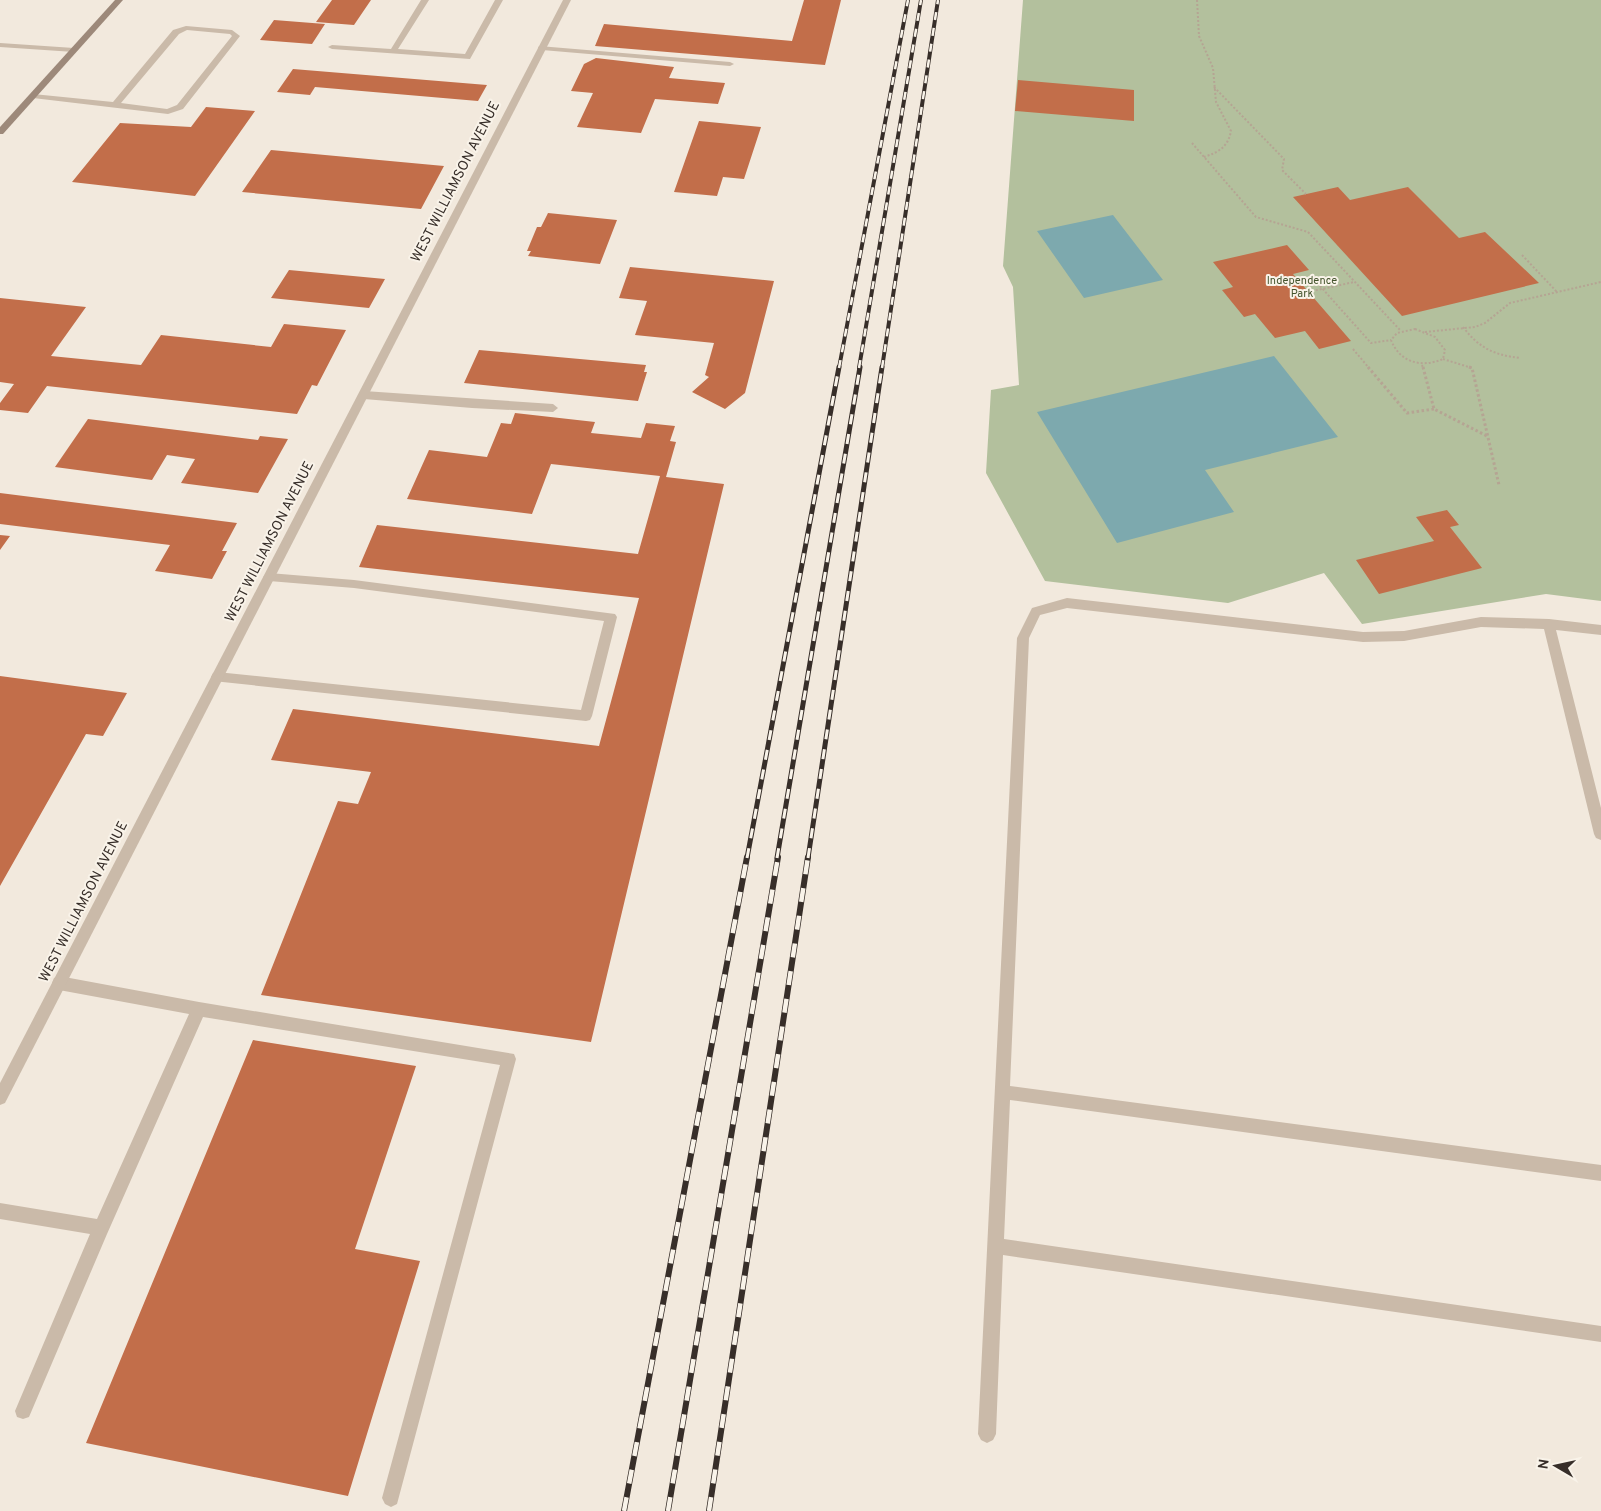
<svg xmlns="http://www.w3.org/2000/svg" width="1601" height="1511" font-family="Overpass,sans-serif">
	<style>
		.green { fill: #b3c09d }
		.water { fill: #7da9ae }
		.building { fill: #c26e4a }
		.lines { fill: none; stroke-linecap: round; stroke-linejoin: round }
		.path-far1 { stroke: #b5a493; stroke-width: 2; stroke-dasharray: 2 2; stroke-linecap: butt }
		.path { stroke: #b5a493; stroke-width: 3; stroke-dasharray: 2.5 2.5; stroke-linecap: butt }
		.lane { fill: #cabaa9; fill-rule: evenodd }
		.street { fill: #cabaa9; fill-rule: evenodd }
		.secondary { fill: #9d897a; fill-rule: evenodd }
		.rail-far2-casing { stroke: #372e29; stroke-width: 4 }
		.rail-far1-casing { stroke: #372e29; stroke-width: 5 }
		.rail-casing { stroke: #372e29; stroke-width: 6 }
		.rail-far2 { stroke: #f9f3e9; stroke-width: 2.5; stroke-dasharray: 8; stroke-linecap: butt }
		.rail-far1 { stroke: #f9f3e9; stroke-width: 3; stroke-dasharray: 10; stroke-linecap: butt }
		.rail { stroke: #f9f3e9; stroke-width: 4.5; stroke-dasharray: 14; stroke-linecap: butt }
		.labels { text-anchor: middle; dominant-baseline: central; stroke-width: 4; stroke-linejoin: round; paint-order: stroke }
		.far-park-label { font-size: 11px; fill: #44542d; stroke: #f9f3e9 }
		.street-label { font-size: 14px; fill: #372e29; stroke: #f9f3e9 }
	</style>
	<rect width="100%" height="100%" fill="#f2e9dd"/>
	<!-- green -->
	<path class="green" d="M 1023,0 L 1601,0 L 1601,601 L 1546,594 L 1362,624 L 1324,573 L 1228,603 L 1045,581 L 986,473 L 991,390 L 1019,385 L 1013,287 L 1003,266 Z"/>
	<!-- water -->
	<path class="water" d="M 1113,215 L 1163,280 L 1084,298 L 1037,231 Z
		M 1274,356 L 1338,437 L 1205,470 L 1234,512 L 1117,543 L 1037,412 Z"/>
	<!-- building -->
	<path class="building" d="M 332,0 L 371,0 L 354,25 L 316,22 Z
		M 804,0 L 841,0 L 825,65 L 595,46 L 604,24 L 792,41 Z
		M 274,20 L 325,24 L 312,44 L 260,40 Z
		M 596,58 L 674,67 L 669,78 L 725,83 L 718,104 L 655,99 L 641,133 L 577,127 L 593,93 L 571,91 L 584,64 Z
		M 293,69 L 487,85 L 478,101 L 315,87 L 310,95 L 277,92 Z
		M 1018,80 L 1134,90 L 1134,121 L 1015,111 Z
		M 206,107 L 255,111 L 195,196 L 72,182 L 120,123 L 191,127 Z
		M 699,121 L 761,127 L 744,179 L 723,177 L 717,196 L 674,192 Z
		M 271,150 L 444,166 L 421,209 L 242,192 Z
		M 1338,187 L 1350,200 L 1408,187 L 1459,238 L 1485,232 L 1539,283 L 1402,316 L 1293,197 Z
		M 548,213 L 617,220 L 600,264 L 528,256 L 531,251 L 527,251 L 537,227 L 541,227 Z
		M 1287,245 L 1309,270 L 1293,274 L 1351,341 L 1319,349 L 1305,331 L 1275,338 L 1255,314 L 1244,317 L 1222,290 L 1233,287 L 1213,262 Z
		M 630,267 L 774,281 L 745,393 L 725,409 L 692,392 L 709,377 L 705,375 L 714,343 L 635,335 L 647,301 L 619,298 Z
		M 289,270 L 385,279 L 369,308 L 271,298 Z
		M 0,298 L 86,307 L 51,356 L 141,365 L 161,335 L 271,347 L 284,324 L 346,330 L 317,386 L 312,385 L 297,414 L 47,386 L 28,413 L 0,410 L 0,403 L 14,384 L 0,382 Z
		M 479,350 L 646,365 L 644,372 L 647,372 L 638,401 L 464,383 Z
		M 515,413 L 595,422 L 591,433 L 641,438 L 646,423 L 675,426 L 670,441 L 676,442 L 666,477 L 724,484 L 591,1042 L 261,995 L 338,801 L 358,804 L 371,772 L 271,760 L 293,709 L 599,746 L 639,598 L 359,567 L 377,525 L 638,554 L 660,476 L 551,464 L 532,514 L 407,499 L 429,450 L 487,457 L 501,423 L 511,424 Z
		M 88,419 L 258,440 L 260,436 L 288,439 L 258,493 L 181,483 L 195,459 L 167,455 L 152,480 L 55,467 Z
		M 0,493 L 237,523 L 222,551 L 227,551 L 212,579 L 155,571 L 170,545 L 0,524 Z
		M 1447,510 L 1459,525 L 1450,527 L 1482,568 L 1379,594 L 1356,560 L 1434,541 L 1416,517 Z
		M 0,535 L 10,536 L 0,550 Z
		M 0,676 L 127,693 L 103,736 L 86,734 L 0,886 Z
		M 253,1040 L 416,1066 L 355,1249 L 420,1261 L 348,1496 L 86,1443 Z"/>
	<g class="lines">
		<!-- path-far1 -->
		<path class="path-far1" d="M 1197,0 L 1199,36 L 1213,68 L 1216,102 L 1231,131 C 1228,147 1219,152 1204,157
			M 1214,87 L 1284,159 L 1282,170 L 1306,194
			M 1192,143 L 1256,217 L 1308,232 L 1401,331
			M 1522,255 L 1557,292
			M 1312,277 L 1371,343 L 1391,340
			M 1308,292 L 1354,282
			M 1463,327 C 1479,348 1494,355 1520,358
			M 1415,329 L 1435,337 L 1445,350 L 1443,359 C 1422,368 1400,363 1391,340 L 1397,333 Z
			M 1425,332 L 1475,327 L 1485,323 L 1510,303 L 1601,282
			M 1353,349 L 1369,368
			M 1443,359 L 1472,368
			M 1422,365 L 1423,368"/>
		<!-- path -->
		<path class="path" d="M 1368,367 L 1407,413 L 1434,409
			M 1423,367 L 1434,409 L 1487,436
			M 1469,367 L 1472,368 L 1499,485"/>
		<!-- lane -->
		<path class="lane" d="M 421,0 L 429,0 L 398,49 L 465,54 L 495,0 L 503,0 L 470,59 L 332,49 L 328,47 L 332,45 L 391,49 Z
			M 186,26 L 232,30 L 240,36 L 183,109 L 168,114 L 33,98 L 29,96 L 33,94 L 113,102 L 173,30 ZM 187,30 L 230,34 L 232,36 L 177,105 L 167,109 L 121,103 L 179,34 Z
			M 0,43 L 74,48 L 78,50 L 74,52 L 0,47 Z
			M 539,46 L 730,62 L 734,64 L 730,66 L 542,50 L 538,48 Z
			M 364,391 L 553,404 L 558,408 L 553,412 L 472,408 L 364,399 L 359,395 Z
			M 269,573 L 354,580 L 615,614 L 617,617 L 592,716 L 590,720 L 586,721 L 213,681 L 211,677 L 213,673 L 217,672 L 581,710 L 604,621 L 354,588 L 269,581 L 263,577 Z
			M 1067,598 L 1363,632 L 1404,631 L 1481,617 L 1549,619 L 1601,625 L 1601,635 L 1556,630 L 1601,808 L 1601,840 L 1596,838 L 1594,834 L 1544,629 L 1481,627 L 1404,641 L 1363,642 L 1067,608 L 1040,615 L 1029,638 L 1010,1086 L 1601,1165 L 1601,1181 L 1010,1100 L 1004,1239 L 1601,1326 L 1601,1342 L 1003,1255 L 996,1434 L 993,1440 L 987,1443 L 981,1440 L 978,1434 L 1017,638 L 1032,608 Z
			M 59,976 L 199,1002 L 514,1054 L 516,1059 L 397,1504 L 391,1507 L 385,1504 L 382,1498 L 500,1065 L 203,1017 L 107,1234 L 29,1417 L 23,1419 L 17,1417 L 15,1411 L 90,1234 L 0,1219 L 0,1203 L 97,1219 L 189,1014 L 59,990 L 54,988 L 52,983 L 54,978 Z"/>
		<!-- street -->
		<path class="street" d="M 563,0 L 571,0 L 5,1103 L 0,1105 L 0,1083 Z"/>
		<!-- secondary -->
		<path class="secondary" d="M 115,0 L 123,0 L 3,134 L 0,134 L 0,127 Z"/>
		<!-- rail-far2 casing -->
		<g class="rail-far2-casing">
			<path id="rail-far2" d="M 839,368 L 908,0
				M 859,368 L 921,0
				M 882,368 L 938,0"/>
		</g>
		<!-- rail-far1 casing -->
		<g class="rail-far1-casing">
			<path id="rail-far1" d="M 747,858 L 839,367
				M 777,858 L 860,367
				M 808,858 L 882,367"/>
		</g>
		<!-- rail casing -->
		<g class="rail-casing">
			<path id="rail" d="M 624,1511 L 747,857
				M 668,1511 L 778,857
				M 709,1511 L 808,857"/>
		</g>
		<!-- rail-far2 -->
		<use href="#rail-far2" class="rail-far2"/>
		<!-- rail-far1 -->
		<use href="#rail-far1" class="rail-far1"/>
		<!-- rail -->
		<use href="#rail" class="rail"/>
	</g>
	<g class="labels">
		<!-- far-park labels -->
		<g class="far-park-label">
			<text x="1302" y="281">Independence<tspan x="1302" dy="13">Park</tspan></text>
		</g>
		<!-- street labels -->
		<g class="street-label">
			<text transform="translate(456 182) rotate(-63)">WEST WILLIAMSON AVENUE</text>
			<text transform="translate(270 542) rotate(-63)">WEST WILLIAMSON AVENUE</text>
			<text transform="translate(84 902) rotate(-63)">WEST WILLIAMSON AVENUE</text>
		</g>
	</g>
	<!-- north arrow -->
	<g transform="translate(1556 1466) rotate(279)" stroke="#f9f3e9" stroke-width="4" paint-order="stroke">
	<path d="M0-4L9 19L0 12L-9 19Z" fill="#372e29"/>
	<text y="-8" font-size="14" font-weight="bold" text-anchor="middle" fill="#372e29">N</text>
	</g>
</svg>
